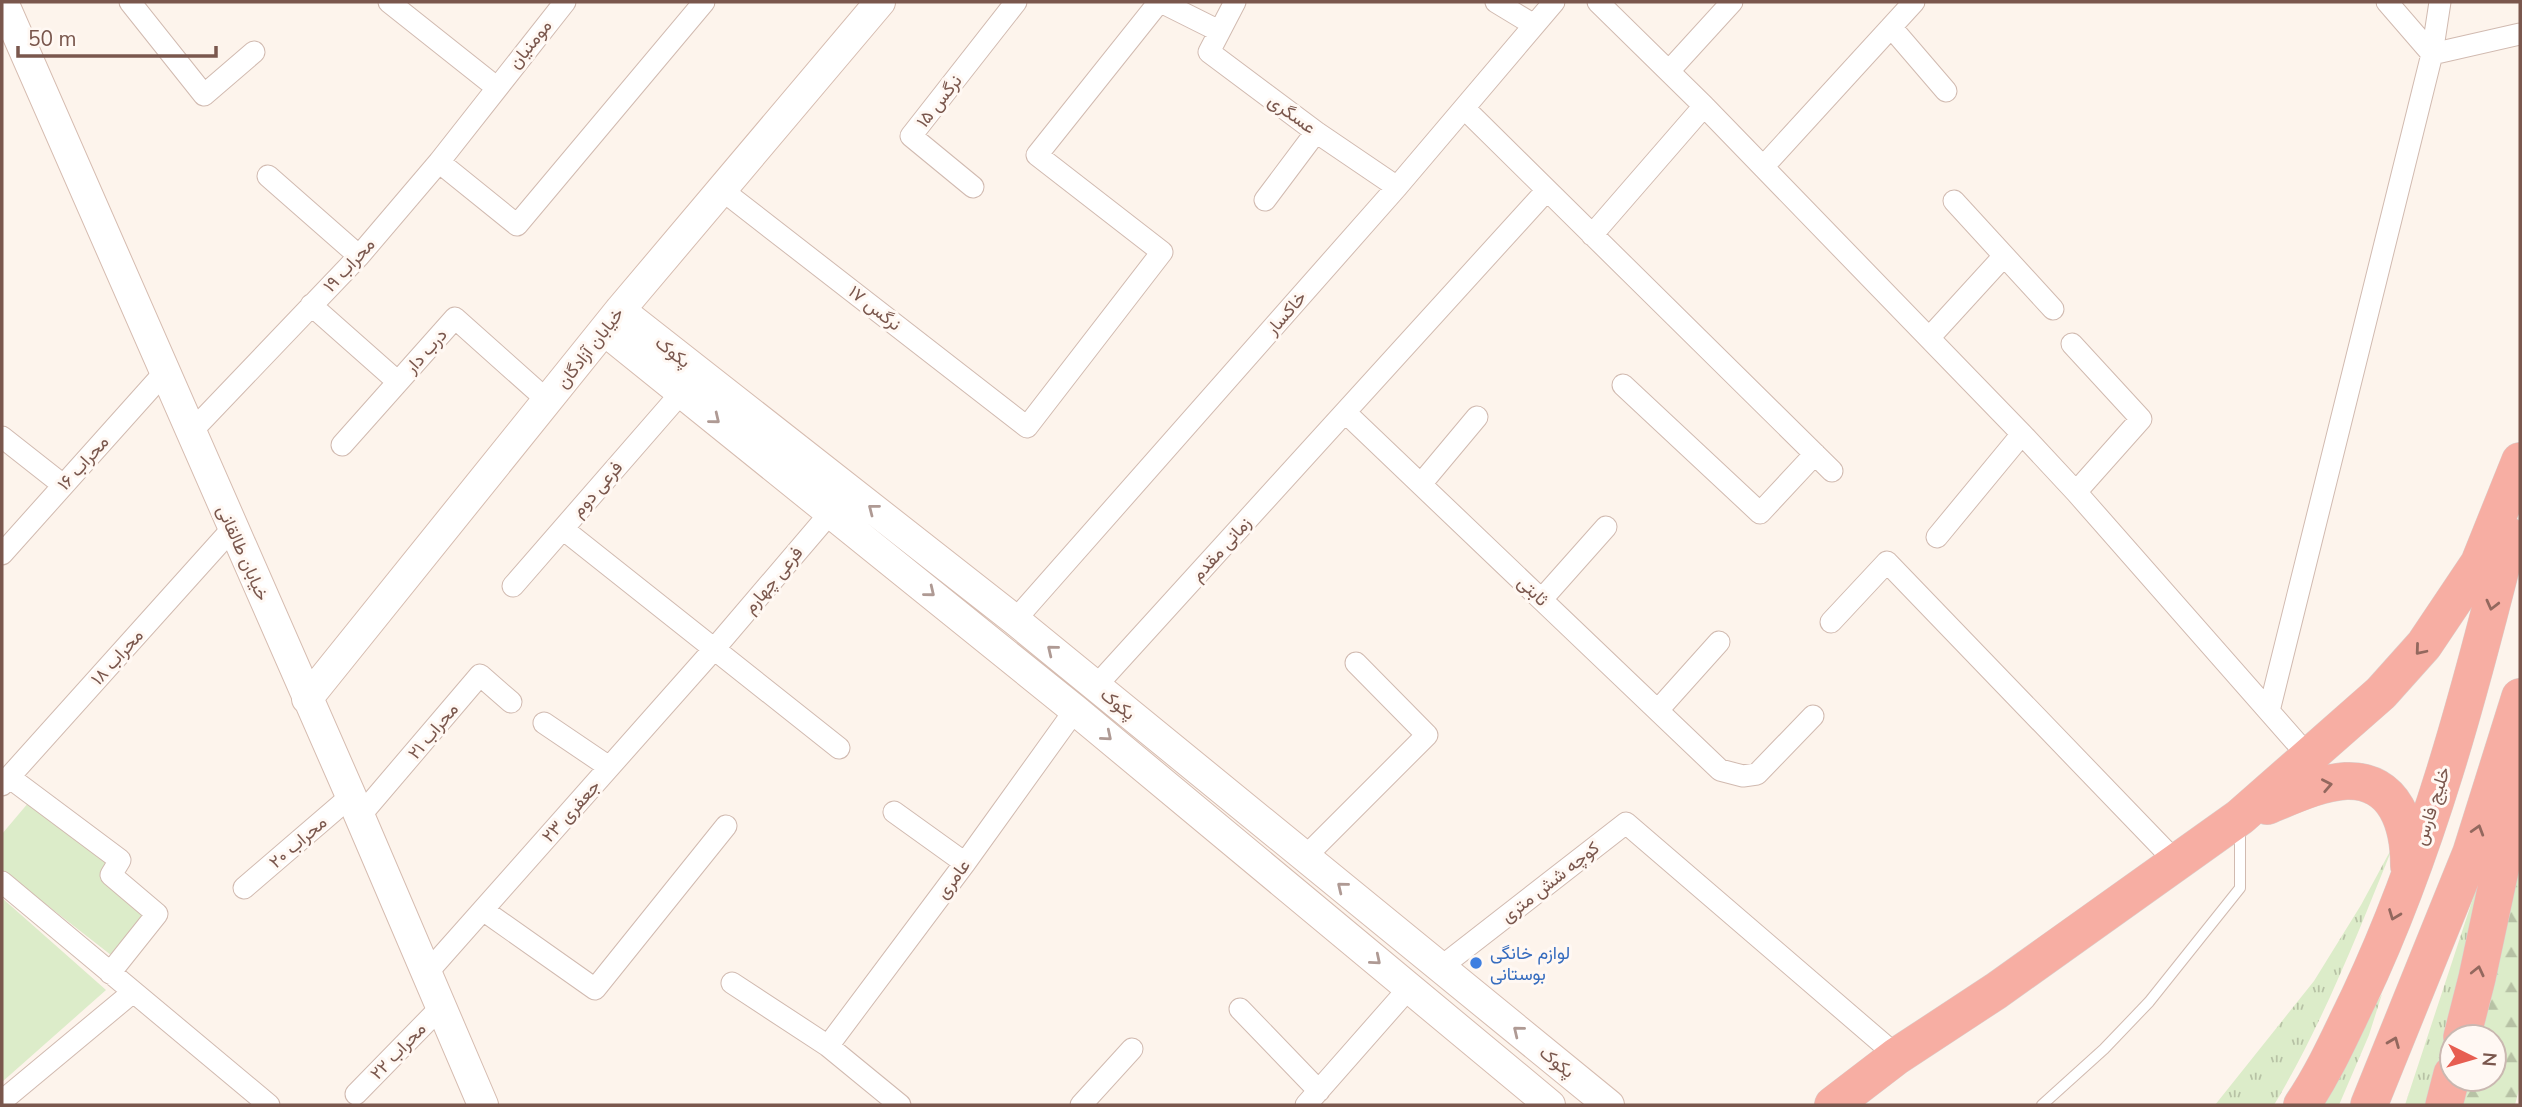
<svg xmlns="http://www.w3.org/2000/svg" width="2522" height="1107" font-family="'Nunito Sans',Vazirmatn,sans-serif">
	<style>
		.grass { fill: url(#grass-tufts) }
		.forest { fill: url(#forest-firs) }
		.park { fill: #dcecc9 }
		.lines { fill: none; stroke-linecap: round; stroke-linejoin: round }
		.lane-casing { stroke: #d1bab0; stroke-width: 12 }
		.street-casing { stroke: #d1bab0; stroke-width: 23 }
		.secondary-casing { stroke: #d6bcb0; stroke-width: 32 }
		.highway-casing { stroke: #dad0cd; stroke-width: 38 }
		.lane { stroke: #fff; stroke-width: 10 }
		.street { stroke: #fff; stroke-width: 21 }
		.secondary { stroke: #fff; stroke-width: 30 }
		.highway { stroke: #f7aea3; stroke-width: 37 }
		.oneway { stroke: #af9a94 }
		.oneway2 { stroke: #93685e }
		.shop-dot { fill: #3f7fe0; stroke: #fff8f3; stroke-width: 2.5 }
		.labels { text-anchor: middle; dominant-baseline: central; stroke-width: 6; stroke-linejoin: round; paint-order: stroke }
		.street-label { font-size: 18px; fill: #7a574d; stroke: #fff8f3 }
		.shop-label { font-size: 18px; fill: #366cbe; stroke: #fff8f3; text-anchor: start }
	</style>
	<defs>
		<pattern id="grass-tufts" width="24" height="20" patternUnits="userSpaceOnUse" patternTransform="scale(1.75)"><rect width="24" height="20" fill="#dcecc9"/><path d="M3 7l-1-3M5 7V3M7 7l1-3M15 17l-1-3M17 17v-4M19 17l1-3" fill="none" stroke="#b7c2a5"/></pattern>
		<pattern id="forest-firs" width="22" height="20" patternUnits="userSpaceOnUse" patternTransform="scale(1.75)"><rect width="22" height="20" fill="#dcecc9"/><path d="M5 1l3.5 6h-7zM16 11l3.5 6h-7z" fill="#b7c2a5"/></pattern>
	</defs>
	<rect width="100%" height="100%" fill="#fdf4ec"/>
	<!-- grass -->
	<path class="grass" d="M 2394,844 C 2358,933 2323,1023 2274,1105 L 2215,1105 L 2314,981 L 2361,905 Z
		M 2479,880 L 2469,943 L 2429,1105 L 2405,1105 Z
		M 2382,994 L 2369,1035 L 2339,1105 L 2323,1105 L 2362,1027 Z"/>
	<!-- forest -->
	<path class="forest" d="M 2520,840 L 2520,1085 L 2515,1105 L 2455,1105 L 2462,1079 L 2494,1079 L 2494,1037 L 2472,1037 Z"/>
	<!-- park -->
	<path class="park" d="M 29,802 L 108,861 L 147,914 L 111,955 L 2,870 L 2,834 Z
		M 2,898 L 106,990 L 2,1082 Z"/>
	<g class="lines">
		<!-- lane casing -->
		<g class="lane-casing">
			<path id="lane" d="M 2042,1105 L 2104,1049 L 2149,1002 L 2240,888 L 2240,827"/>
		</g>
		<!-- street casing -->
		<g class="street-casing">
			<path id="street" d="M 130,2 L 204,95 L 254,52
				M 389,2 L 496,87
				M 1161,2 L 1219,31
				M 1235,2 L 1209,52 L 1316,132 L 1397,187
				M 1496,2 L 1534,25
				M 1598,2 L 1704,106 L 2022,434 L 2076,492 L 2310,758
				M 2387,2 L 2432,54 L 2520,34
				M 1891,27 L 1946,91
				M 1669,71 L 1732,2
				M 1465,109 L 1832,471
				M 439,162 L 517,225 L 704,2
				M 1763,167 L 1914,2
				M 268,176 L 359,256
				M 973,187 L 911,136 L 1016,2
				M 722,190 L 1027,427 L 1162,252 L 1037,155 L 1159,2
				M 1265,200 L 1316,132
				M 1954,201 L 2053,309
				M 1592,235 L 1704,106
				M 311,305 L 398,382
				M 1929,338 L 2004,256
				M 2072,344 L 2141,419 L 2076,492
				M 1623,385 L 1760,513 L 1815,454
				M 1346,413 L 1720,770 L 1743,776 L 1757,774 L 1813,716
				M 190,433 L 359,256 L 439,162 L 565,2
				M 2,437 L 63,485
				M 342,445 L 455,318 L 548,401
				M 1421,484 L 1477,417
				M 563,529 L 839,748
				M 1937,537 L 2022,434
				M 2,554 L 164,373
				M 513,586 L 681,393
				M 1542,599 L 1606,527
				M 1015,620 L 1397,187 L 1554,2
				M 1831,622 L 1887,562 L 2178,864
				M 1096,686 L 1547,190
				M 1658,710 L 1719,642
				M 2269,711 L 2432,54 L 2440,2
				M 544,723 L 609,767
				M 9,777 L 120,860 L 111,875 L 157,914 L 110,973
				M 2,785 L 232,529
				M 894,812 L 965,863
				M 359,817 L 480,675 L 511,702
				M 1305,857 L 1427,735 L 1356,663
				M 2,882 L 269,1105
				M 244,888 L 351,796
				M 483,910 L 595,989 L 726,826
				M 1441,967 L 1626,823 L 1897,1056
				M 426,974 L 715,648 L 831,512
				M 732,983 L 828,1046 L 900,1105
				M 1240,1009 L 1319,1091
				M 828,1046 L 965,863 L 1075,710
				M 356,1094 L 441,1007
				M 2,1101 L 133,992
				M 1081,1105 L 1132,1049
				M 1306,1105 L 1409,988"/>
		</g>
		<!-- secondary casing -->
		<g class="secondary-casing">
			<path id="secondary" d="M 3,2 L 351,796 L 483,1105
				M 620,310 L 1015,620 L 1609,1105
				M 604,330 L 1075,710 L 1550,1105
				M 307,699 L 620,310 L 880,2"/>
		</g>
		<!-- highway casing -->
		<g class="highway-casing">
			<path id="highway" d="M 2267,806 C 2292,796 2318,783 2346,781 C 2396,779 2409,826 2409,866
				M 2462,1037 L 2477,978 L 2520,777
				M 1833,1105 L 1897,1056 L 1996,991 L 2240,817 L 2381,693 L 2424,645 L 2479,563 L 2520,461
				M 2302,1105 C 2325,1071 2341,1034 2359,997 C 2428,851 2470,692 2509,536
				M 2369,1105 L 2471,853 L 2520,697
				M 2444,1105 L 2452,1074"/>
		</g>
		<!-- lane -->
		<use href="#lane" class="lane"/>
		<!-- street -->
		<use href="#street" class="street"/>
		<!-- secondary -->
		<use href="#secondary" class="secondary"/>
		<!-- highway -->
		<use href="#highway" class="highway"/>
	</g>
	<!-- one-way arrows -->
	<defs><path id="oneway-chevron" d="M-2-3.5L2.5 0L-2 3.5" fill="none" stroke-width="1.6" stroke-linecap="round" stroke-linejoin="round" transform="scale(1.75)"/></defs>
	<g class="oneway">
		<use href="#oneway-chevron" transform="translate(715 419) rotate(39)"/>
		<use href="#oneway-chevron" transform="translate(873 509) rotate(-142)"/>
		<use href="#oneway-chevron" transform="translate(930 592) rotate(39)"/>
		<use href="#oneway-chevron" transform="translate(1052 650) rotate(-141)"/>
		<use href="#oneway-chevron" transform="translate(1107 736) rotate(40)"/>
		<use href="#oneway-chevron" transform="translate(1342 887) rotate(-141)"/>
		<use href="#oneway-chevron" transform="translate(1376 960) rotate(40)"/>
		<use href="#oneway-chevron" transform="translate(1518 1031) rotate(-141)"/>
	</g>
	<g class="oneway2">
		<use href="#oneway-chevron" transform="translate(2492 605) rotate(104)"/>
		<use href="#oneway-chevron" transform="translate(2420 650) rotate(130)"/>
		<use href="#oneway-chevron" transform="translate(2327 785) rotate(-11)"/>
		<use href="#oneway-chevron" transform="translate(2478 830) rotate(-73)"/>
		<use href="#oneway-chevron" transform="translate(2394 915) rotate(111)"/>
		<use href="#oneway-chevron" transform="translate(2478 971) rotate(-77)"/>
		<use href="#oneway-chevron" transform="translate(2394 1042) rotate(-68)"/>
	</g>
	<!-- markers -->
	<circle class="shop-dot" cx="1476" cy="963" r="7"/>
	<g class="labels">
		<!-- street labels -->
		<g class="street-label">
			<text transform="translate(530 44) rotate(-51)">مومنیان</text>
			<text transform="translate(939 101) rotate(-52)">نرگس ۱۵</text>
			<text transform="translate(1292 114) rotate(36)">عسگری</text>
			<text transform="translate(349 265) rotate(-47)">محراب ۱۹</text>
			<text transform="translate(875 308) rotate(38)">نرگس ۱۷</text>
			<text transform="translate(1286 313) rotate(-49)">خاکسار</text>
			<text transform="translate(590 348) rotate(-52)">خیابان آزادگان</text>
			<text transform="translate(426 351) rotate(-48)">درب دار</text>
			<text transform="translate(673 352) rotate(38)">پکوک</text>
			<text transform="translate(83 463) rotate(-48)">محراب ۱۶</text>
			<text transform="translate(597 489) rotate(-49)">فرعی دوم</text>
			<text transform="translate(1221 549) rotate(-48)">زمانی مقدم</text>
			<text transform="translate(243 553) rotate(66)">خیابان طالقانی</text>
			<text transform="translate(773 580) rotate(-50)">فرعی چهارم</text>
			<text transform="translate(1533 591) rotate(44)">ثابتی</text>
			<text transform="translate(117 657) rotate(-48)">محراب ۱۸</text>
			<text transform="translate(1118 704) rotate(39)">پکوک</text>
			<text transform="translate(433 731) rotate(-50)">محراب ۲۱</text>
			<text transform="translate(2432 806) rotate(-72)">خلیج فارس</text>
			<text transform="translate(571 811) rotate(-48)">جعفری ۲۳</text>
			<text transform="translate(298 842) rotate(-41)">محراب ۲۰</text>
			<text transform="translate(953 879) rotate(-53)">عامری</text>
			<text transform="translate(1550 882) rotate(-38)">کوچه شش متری</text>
			<text transform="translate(398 1051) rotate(-46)">محراب ۲۲</text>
			<text transform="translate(1557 1062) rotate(39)">پکوک</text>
		</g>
		<!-- shop labels -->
		<g class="shop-label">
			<text x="1490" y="953">لوازم خانگی<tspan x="1490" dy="21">بوستانی</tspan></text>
		</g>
	</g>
	<!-- border -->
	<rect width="2522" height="1107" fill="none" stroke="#7a574d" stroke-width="7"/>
	<!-- north arrow -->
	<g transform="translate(2473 1058) rotate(95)"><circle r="33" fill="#fff8f3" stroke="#cab8b1" stroke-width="2"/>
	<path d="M0-5L12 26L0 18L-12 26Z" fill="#e75e51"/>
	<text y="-10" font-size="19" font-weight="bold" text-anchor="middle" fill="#7a574d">N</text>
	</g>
	<!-- scale -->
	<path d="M18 46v10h198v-10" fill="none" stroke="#7a574d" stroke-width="3.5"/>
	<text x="28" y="46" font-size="21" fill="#7a574d" stroke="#fff8f3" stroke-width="5" paint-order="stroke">50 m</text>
</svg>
